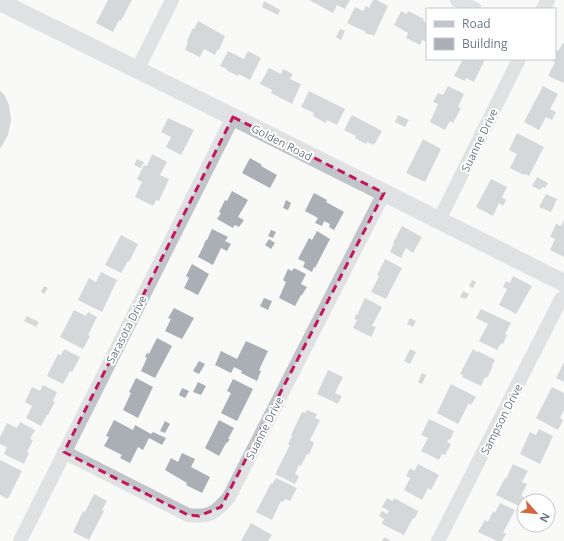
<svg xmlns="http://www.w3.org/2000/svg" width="564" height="541" font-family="'Open Sans',sans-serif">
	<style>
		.building { fill: #a9afb5 }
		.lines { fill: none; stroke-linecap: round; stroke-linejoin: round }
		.minor { stroke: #c1c4c8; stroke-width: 14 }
		.tertiary { stroke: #c1c4c8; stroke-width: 18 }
		.marked { fill: none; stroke: #c2185b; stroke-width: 3; stroke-dasharray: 8 5; stroke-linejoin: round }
		.labels { text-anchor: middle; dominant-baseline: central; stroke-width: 4; stroke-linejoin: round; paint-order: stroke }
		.street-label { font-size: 11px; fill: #6b7885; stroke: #fff }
	</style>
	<rect width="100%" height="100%" fill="#f9f9f7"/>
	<!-- building -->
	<path class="building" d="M 108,0 L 132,0 L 121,21 L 119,20 L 113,32 L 96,23 Z
		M 309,0 L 350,0 L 345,9 L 337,5 L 333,13 Z
		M 373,0 L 377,0 L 388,6 L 374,36 L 370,34 L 370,35 L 365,33 L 366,32 L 347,23 L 355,7 L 363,11 L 366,6 L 369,8 Z
		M 264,1 L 280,10 L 278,15 L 262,7 Z
		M 401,11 L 407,14 L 408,11 L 424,19 L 423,21 L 427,23 L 427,42 L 422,40 L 420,45 L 406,38 L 408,33 L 394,25 Z
		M 198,21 L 225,36 L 219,50 L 218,49 L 215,55 L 204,49 L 200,57 L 185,50 L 188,42 L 187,41 L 193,28 L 194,29 Z
		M 340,29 L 345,31 L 341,40 L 336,37 Z
		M 563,43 L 564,43 L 564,83 L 548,76 L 555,62 L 550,59 L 555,59 L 555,53 L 556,50 L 558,51 Z
		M 228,51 L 244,59 L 248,51 L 261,58 L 250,80 L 239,74 L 238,76 L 226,70 L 227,69 L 220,66 Z
		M 463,59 L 485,59 L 474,82 L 466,78 L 465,81 L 454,76 Z
		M 269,68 L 281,74 L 283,69 L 293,74 L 290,79 L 301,84 L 292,104 L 271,93 L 272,90 L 260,84 Z
		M 448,86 L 464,94 L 458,107 L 461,108 L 453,123 L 450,121 L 445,130 L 430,122 L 438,104 L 433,102 L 438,93 L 443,95 Z
		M 543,86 L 558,94 L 550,109 L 556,112 L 552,120 L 546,117 L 539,130 L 524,122 Z
		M 0,90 L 5,96 L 9,105 L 11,120 L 8,135 L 0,149 Z
		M 309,91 L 345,109 L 337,125 L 327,120 L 326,123 L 313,116 L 314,113 L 301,107 Z
		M 352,115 L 382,131 L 374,145 L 367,142 L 366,144 L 355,138 L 356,136 L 344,130 Z
		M 398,115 L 409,120 L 405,127 L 395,122 Z
		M 168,118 L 194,130 L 181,155 L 166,147 L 171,137 L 161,132 Z
		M 517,133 L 544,147 L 529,176 L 525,174 L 524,175 L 510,168 L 517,154 L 509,150 Z
		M 423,139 L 441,149 L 425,182 L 406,173 Z
		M 152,154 L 167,162 L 160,175 L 169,179 L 159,201 L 156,200 L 153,206 L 135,197 L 142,182 L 137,179 L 144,165 L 147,166 Z
		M 250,158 L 262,165 L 261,166 L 277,175 L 270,188 L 242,173 Z
		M 137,159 L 144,162 L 141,168 L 134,165 Z
		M 537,177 L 548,183 L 545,188 L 542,187 L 540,190 L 532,186 Z
		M 491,179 L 507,187 L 502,197 L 506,200 L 503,206 L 499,203 L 493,216 L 476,207 Z
		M 232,191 L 248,200 L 238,217 L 244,220 L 239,227 L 235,225 L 233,228 L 217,219 L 221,213 L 219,212 L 225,200 L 227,201 Z
		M 314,193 L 327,200 L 326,202 L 344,212 L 334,230 L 329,227 L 330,224 L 324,221 L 322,226 L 315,223 L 318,218 L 305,211 Z
		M 546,194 L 557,199 L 551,212 L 539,207 Z
		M 286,200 L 291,203 L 288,210 L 283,208 Z
		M 564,220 L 564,257 L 550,250 L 555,239 L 550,237 L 556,224 L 561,226 Z
		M 402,226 L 422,237 L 413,253 L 406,248 L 401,258 L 390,252 L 394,243 L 393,243 Z
		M 212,229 L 228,237 L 225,241 L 231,244 L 227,251 L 221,248 L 213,265 L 198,257 L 204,245 L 204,244 L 206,240 L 207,240 Z
		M 271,230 L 276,232 L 273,238 L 268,236 Z
		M 317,231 L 330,239 L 315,268 L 314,267 L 312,272 L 303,267 L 305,262 L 298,259 L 309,238 L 312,240 Z
		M 121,235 L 138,244 L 129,262 L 128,261 L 121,273 L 105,265 Z
		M 269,239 L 275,243 L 271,249 L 265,245 Z
		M 385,259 L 402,268 L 386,299 L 371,292 L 379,276 L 377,275 Z
		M 192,264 L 209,274 L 198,295 L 184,288 L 189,278 L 186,276 Z
		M 294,268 L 306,274 L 301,284 L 307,287 L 302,295 L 301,295 L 295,306 L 279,298 L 286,282 L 283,280 L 288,269 L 292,271 Z
		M 101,272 L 117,280 L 102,312 L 78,300 L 89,278 L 96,282 Z
		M 513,276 L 532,286 L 516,314 L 499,305 L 507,289 L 503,287 L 506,281 L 510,283 Z
		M 472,280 L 476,282 L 473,288 L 469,286 Z
		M 44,286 L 48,288 L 44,294 L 41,292 Z
		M 463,291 L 469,294 L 466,299 L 460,297 Z
		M 264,298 L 272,301 L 268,310 L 260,306 Z
		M 365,298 L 382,307 L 372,326 L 376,327 L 371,337 L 353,328 L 357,320 L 354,319 L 356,314 L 357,315 Z
		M 174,308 L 194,318 L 182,339 L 165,331 L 171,319 L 168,318 Z
		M 481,309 L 511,323 L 505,334 L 507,335 L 503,344 L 501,343 L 497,350 L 479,341 L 488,324 L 476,318 Z
		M 74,310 L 86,316 L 88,312 L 97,317 L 88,335 L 90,336 L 83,349 L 60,337 Z
		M 27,316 L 39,322 L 36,327 L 24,321 Z
		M 410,318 L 416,321 L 413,327 L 407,324 Z
		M 157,338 L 172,346 L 155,378 L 141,371 L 147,358 L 145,357 L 147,353 L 149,354 Z
		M 246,341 L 268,351 L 259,370 L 261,371 L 257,381 L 241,373 L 242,371 L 234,367 L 231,373 L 215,365 L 221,351 L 237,359 Z
		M 64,349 L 80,357 L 72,372 L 70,371 L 63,384 L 47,376 L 58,354 L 61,355 Z
		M 410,349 L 416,352 L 410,364 L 404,361 Z
		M 473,349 L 477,352 L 478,351 L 495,360 L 492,366 L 493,366 L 487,378 L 485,377 L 481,386 L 462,377 L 463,375 L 460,374 Z
		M 199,361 L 205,364 L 199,374 L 193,371 Z
		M 564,362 L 564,382 L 556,378 Z
		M 328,370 L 343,377 L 335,393 L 342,396 L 338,404 L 317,394 Z
		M 422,373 L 426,375 L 422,384 L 418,382 Z
		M 136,378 L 153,387 L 138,418 L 123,410 L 131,393 L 129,392 Z
		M 233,379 L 253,389 L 237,421 L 221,413 L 231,393 L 227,391 Z
		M 198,382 L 206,386 L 201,395 L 193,392 Z
		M 451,384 L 476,397 L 471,405 L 469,403 L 458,424 L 437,413 Z
		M 43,385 L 57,392 L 53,401 L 55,402 L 48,415 L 47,415 L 41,426 L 26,418 L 32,406 L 25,402 L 32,387 L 40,391 Z
		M 552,387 L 564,393 L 564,410 L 560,418 L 563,420 L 558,430 L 536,418 Z
		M 182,388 L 189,391 L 185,398 L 179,395 Z
		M 307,410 L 317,414 L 315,418 L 320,420 L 310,440 L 314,443 L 309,455 L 307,454 L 301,466 L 299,465 L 295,474 L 299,476 L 295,484 L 275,474 L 290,445 L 288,444 L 292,436 L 291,435 L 302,412 L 305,413 Z
		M 429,419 L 454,431 L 450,440 L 449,439 L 447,442 L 451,444 L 445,455 L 442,454 L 439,460 L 421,451 L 428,438 L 421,435 Z
		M 114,420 L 133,430 L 135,425 L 151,434 L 153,432 L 166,438 L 162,445 L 149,438 L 143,450 L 138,447 L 130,463 L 120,458 L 122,455 L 104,446 L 109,437 L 106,436 Z
		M 219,420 L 234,428 L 228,439 L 230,439 L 227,443 L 226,443 L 219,456 L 205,448 Z
		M 165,421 L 170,424 L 165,433 L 160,431 Z
		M 20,422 L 35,430 L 30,439 L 33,440 L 27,452 L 29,453 L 24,464 L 4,454 L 7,447 L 0,444 L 0,437 L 7,423 L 17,428 Z
		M 539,429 L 553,436 L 540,464 L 520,454 L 530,432 L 536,435 Z
		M 182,453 L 195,459 L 191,467 L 210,477 L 202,493 L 186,485 L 187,483 L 165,470 L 171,458 L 178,462 Z
		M 0,460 L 22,471 L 8,499 L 0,495 Z
		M 418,464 L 439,475 L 431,490 L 428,488 L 422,500 L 404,490 L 410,478 L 406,476 L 410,468 L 414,471 Z
		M 513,464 L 528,471 L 522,482 L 527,484 L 521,496 L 524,497 L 519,506 L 496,495 L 505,478 L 506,479 Z
		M 276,478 L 297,488 L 290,501 L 285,499 L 283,502 L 281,501 L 272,520 L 256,512 L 271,483 L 272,484 Z
		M 94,494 L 107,501 L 102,510 L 104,511 L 89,540 L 73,532 L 83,511 L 85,512 Z
		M 387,498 L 393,501 L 394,498 L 418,511 L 415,518 L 413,518 L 404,535 L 382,524 L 384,519 L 379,516 L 382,511 L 387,514 L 389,511 L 382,507 Z
		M 500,503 L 515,510 L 503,533 L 506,534 L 502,541 L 497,541 L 478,532 L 485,520 L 488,522 L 493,511 L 495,513 Z
		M 251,523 L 272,535 L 268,541 L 241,541 Z
		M 384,537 L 390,540 L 389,541 L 382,541 Z"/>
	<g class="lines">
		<!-- minor -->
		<path class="minor" d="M 457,0 L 475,9
			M 543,9 L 548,0
			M 137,70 L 172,0
			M 439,220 L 519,59
			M 64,452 L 188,515 C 208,518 216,513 229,497 L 384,193
			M 20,541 L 233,117
			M 438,541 L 561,299 L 564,297"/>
		<!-- tertiary -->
		<path class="tertiary" d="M 0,2 L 233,117 L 564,283"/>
	</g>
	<!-- marked area -->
	<path d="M0 0H564V541H0ZM 233,117 L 384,193 L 221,507 L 199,516 L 188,515 L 64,452 Z" fill="#f9f9f7" fill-opacity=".55" fill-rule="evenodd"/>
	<path class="marked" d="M 233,117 L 384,193 L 221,507 L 199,516 L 188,515 L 64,452 Z"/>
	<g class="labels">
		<!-- street labels -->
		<g class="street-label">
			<text transform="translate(479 140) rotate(-64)">Suanne Drive</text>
			<text transform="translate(282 142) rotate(27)">Golden Road</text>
			<text transform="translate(126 329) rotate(-63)">Sarasota Drive</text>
			<text transform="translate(501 419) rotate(-63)">Sampson Drive</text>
			<text transform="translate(264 428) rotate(-63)">Suanne Drive</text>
		</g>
	</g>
	<!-- legend -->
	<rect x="426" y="8" width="130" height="52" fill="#ffffff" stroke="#c4c9ce"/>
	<rect x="434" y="21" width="20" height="6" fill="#c1c4c8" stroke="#c4c9ce"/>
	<text x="462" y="28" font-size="12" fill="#6b7885">Road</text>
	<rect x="434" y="38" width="20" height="12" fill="#a9afb5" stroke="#c4c9ce"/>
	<text x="462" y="48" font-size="12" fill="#6b7885">Building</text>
	<!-- north arrow -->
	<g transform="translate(536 513) rotate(117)"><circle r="19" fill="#ffffff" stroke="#c4c9ce"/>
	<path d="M0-3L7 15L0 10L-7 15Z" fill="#d3663c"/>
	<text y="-6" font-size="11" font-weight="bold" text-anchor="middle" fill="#6b7885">N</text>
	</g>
</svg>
